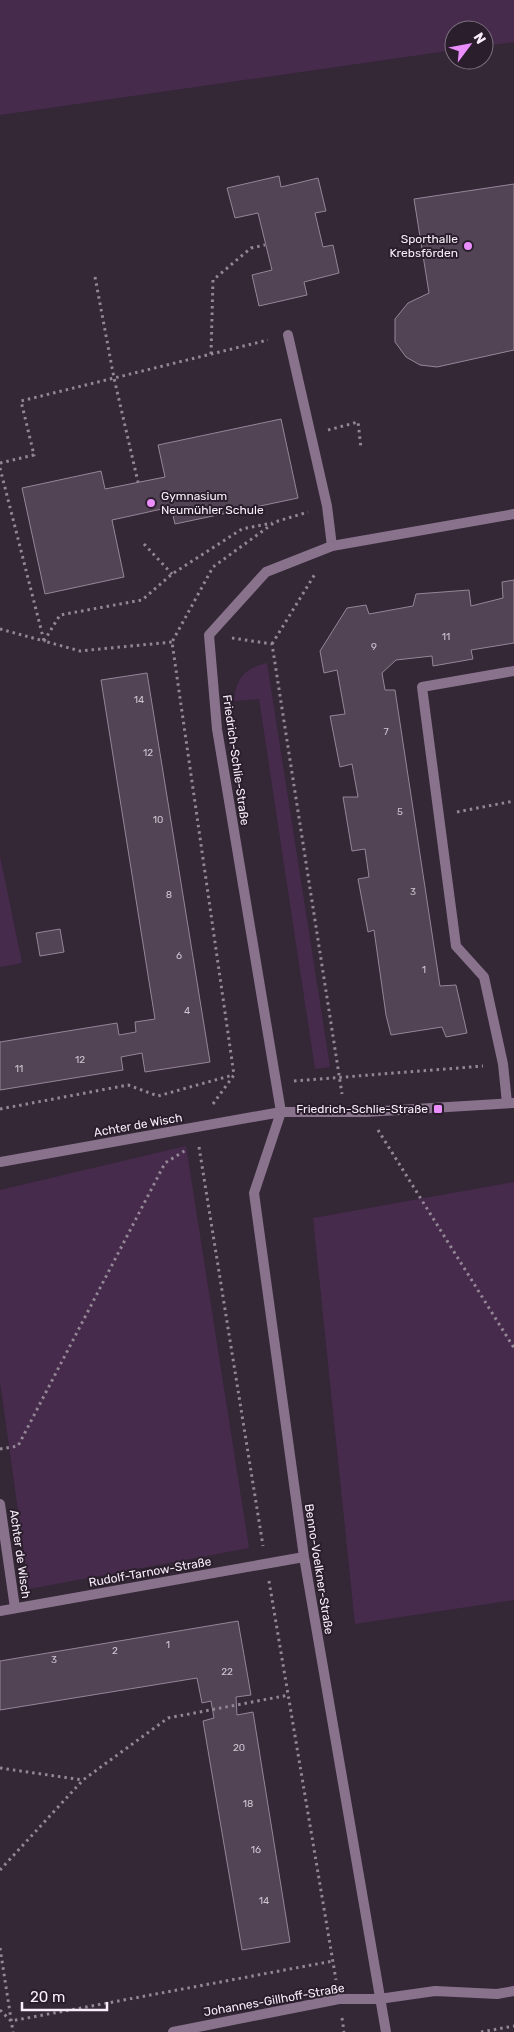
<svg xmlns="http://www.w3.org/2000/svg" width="514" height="2032" font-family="Rubik,sans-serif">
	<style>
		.green { fill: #472b4d }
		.building { fill: #524455; stroke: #958598 }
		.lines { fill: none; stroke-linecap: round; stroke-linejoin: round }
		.path { stroke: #938795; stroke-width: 3; stroke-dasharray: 2.5 4; stroke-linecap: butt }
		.service { stroke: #88728c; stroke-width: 10 }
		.minor { stroke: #88728c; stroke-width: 10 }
		.poi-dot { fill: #ea8dfd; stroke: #2a1d2c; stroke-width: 2 }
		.labels { text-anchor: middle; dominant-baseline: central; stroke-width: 4; stroke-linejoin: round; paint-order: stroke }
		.number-label { font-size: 10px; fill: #cec4d0 }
		.poi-label { font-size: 12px; fill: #f7eef9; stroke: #2a1d2c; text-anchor: end }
		.street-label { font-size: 12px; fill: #f7eef9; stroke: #2a1d2c }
	</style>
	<rect width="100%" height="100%" fill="#342736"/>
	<!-- green -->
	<path class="green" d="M 0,0 L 514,0 L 514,42 L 484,46 L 484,30 L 454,30 L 454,50 L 0,115 Z
		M 267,663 L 330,1067 L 315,1069 L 259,699 L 234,701 C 236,678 245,668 267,663 Z
		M 0,856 L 22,963 L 0,967 Z
		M 186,1146 L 249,1548 L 29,1589 L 0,1381 L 0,1190 Z
		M 514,1182 L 514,1600 L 355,1624 L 313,1218 Z"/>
	<!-- building -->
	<path class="building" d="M 279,176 L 281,187 L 318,178 L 326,211 L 315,213 L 323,247 L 333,245 L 339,273 L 304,282 L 307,295 L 259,306 L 252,275 L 272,270 L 258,213 L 235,218 L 227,188 Z
		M 514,184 L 514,350 L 437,367 L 420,365 L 406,357 L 395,342 L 395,319 L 408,303 L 429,293 L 414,199 Z
		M 281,419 L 298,498 L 175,524 L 171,507 L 112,520 L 124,577 L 45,594 L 22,488 L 101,471 L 105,489 L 165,477 L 158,445 Z
		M 514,580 L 514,643 L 471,650 L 473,659 L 433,666 L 432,656 L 396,660 L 382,673 L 385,690 L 395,690 L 440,986 L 456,985 L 467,1033 L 446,1037 L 442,1027 L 391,1035 L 386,1015 L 374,930 L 368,932 L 358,879 L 369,877 L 365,849 L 352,851 L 343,797 L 358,797 L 352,764 L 340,767 L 330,716 L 345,714 L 337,670 L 324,673 L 320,651 L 347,608 L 366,605 L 369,614 L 413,606 L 416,594 L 469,590 L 471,606 L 503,598 L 502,582 Z
		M 147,673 L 210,1062 L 145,1072 L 142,1053 L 121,1057 L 123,1070 L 0,1090 L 0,1042 L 117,1023 L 119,1035 L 136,1032 L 135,1022 L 155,1019 L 101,680 Z
		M 60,929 L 64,952 L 40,956 L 36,933 Z
		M 238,1621 L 251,1695 L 236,1697 L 237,1715 L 253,1712 L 290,1942 L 242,1950 L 203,1721 L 214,1718 L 211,1701 L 202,1703 L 197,1678 L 0,1710 L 0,1661 Z"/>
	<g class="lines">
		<!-- path -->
		<path class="path" d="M 95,277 L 114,378 L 138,482
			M 211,354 L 213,280 L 251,248 L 265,245
			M 328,430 L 358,422 L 361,448
			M 0,463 L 34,455 L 21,401 L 268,340
			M 0,468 L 44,641 L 80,651 L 172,642
			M 144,544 L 172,574
			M 0,629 L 44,641 L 60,615 L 142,600 L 172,574 L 242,529 L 272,523
			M 232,638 L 272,644 L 342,1094
			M 272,644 L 315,574
			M 457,812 L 514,801
			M 294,1081 L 483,1066
			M 213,1104 L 234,1075 L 172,642 L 213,567 L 275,522 L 308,512
			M 0,1109 L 128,1085 L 158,1096 L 233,1075
			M 378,1130 L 514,1348
			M 199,1147 L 263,1546
			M 0,1449 L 18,1446 L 165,1163 L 186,1150
			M 269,1581 L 336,1980
			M 0,1768 L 83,1780
			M 0,1870 L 83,1780 L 168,1718 L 289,1695
			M 0,1948 L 13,2032
			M 0,2010 L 11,2021 L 333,1961
			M 342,2018 L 344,2032
			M 481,2032 L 514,2026"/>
		<!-- service -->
		<path class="service" d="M 288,335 L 327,506 L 332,546
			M 507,1103 L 503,1064 L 484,977 L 456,946 L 422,687 L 514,671"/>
		<!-- minor -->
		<path class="minor" d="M 0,1162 L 281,1112 L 366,1112 L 514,1103
			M 0,1504 L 15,1608
			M 0,1611 L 304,1557
			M 173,2032 L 339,1999 L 379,1999 L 435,1991 L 497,1994 L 514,1991
			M 386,2032 L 304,1557 L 254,1193 L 281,1112 L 217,729 L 209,635 L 266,572 L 332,546 L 514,514"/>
	</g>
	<!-- markers -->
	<g class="poi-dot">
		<circle cx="468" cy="246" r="5"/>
		<circle cx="151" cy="503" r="5"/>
		<rect x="433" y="1104" width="10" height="10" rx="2.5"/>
	</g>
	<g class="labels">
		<!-- number labels -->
		<g class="number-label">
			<text x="446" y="637">11</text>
			<text x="374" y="647">9</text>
			<text x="139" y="700">14</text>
			<text x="386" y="732">7</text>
			<text x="148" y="753">12</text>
			<text x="400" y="812">5</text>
			<text x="158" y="820">10</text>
			<text x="413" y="892">3</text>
			<text x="169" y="895">8</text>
			<text x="179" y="956">6</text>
			<text x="424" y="970">1</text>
			<text x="187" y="1011">4</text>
			<text x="80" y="1060">12</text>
			<text x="19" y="1069">11</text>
			<text x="168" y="1645">1</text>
			<text x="115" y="1651">2</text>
			<text x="54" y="1660">3</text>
			<text x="227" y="1672">22</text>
			<text x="239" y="1748">20</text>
			<text x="248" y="1804">18</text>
			<text x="256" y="1850">16</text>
			<text x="264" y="1901">14</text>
		</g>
		<!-- poi labels -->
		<g class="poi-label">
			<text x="458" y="239">Sporthalle<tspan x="458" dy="14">Krebsförden</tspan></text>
			<text x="161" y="496" text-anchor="start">Gymnasium<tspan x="161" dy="14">Neumühler Schule</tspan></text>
			<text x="428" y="1109">Friedrich-Schlie-Straße</text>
		</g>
		<!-- street labels -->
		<g class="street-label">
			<text transform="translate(236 760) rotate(82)">Friedrich-Schlie-Straße</text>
			<text transform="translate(138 1125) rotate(-10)">Achter de Wisch</text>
			<text transform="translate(20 1554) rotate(82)">Achter de Wisch</text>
			<text transform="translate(319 1569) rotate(81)">Benno-Voelkner-Straße</text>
			<text transform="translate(150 1572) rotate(-10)">Rudolf-Tarnow-Straße</text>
			<text transform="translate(274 2000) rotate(-10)">Johannes-Gillhoff-Straße</text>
		</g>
	</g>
	<!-- north arrow -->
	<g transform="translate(469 45) rotate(58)"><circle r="24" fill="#2a1d2c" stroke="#7c717e"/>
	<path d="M0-4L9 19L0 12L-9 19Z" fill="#ea8dfd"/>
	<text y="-8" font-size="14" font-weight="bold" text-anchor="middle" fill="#f7eef9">N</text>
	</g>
	<!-- scale -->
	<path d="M22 2002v8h85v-8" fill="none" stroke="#f7eef9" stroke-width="2.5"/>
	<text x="30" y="2002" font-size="15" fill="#f7eef9" stroke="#2a1d2c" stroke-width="4" paint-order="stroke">20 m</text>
</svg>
